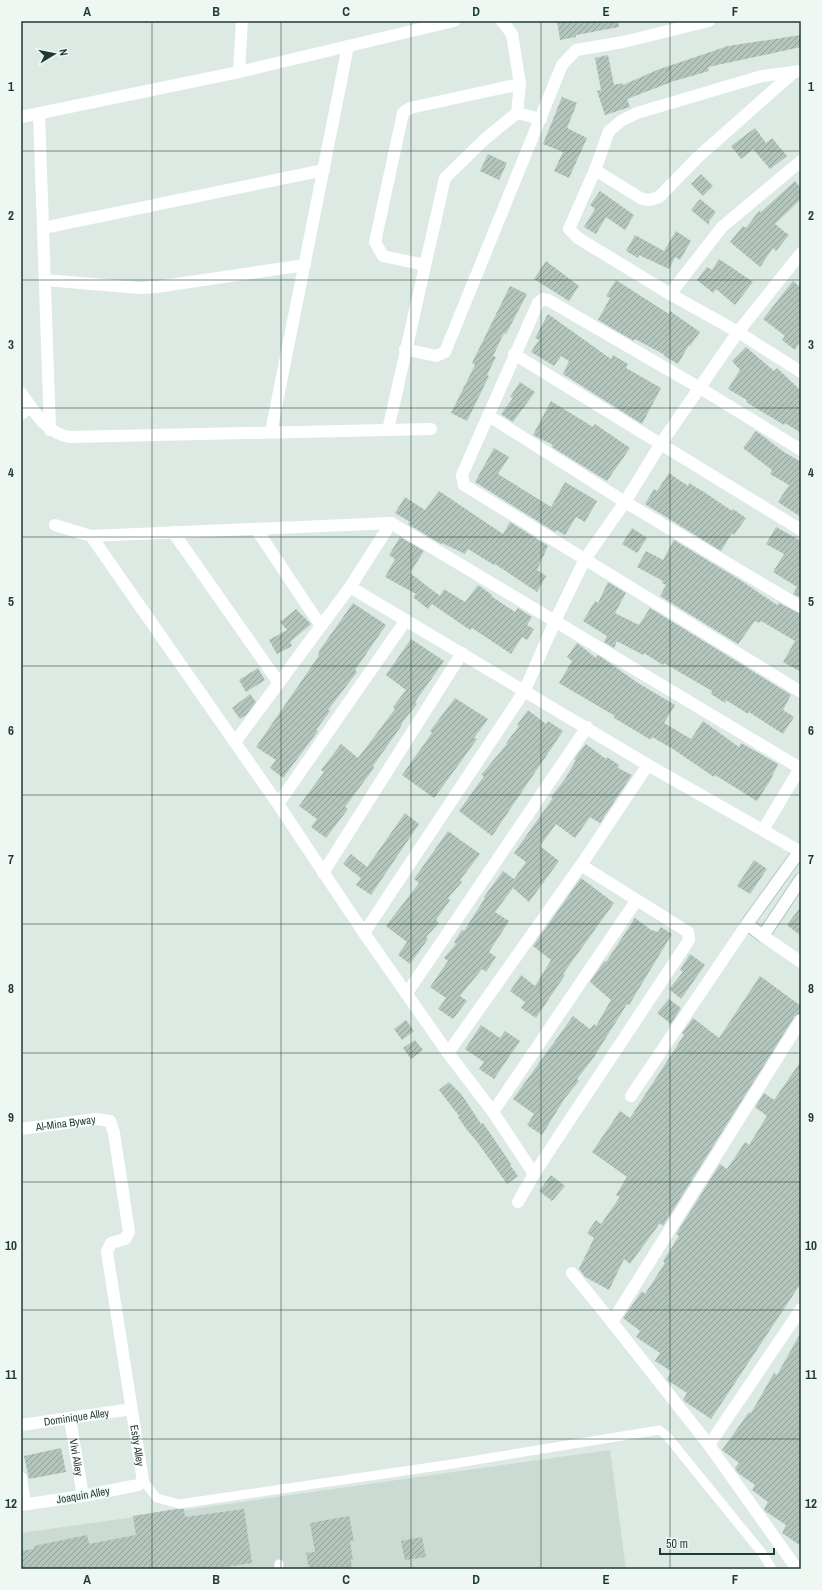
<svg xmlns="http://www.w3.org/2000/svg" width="822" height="1590" font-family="'Archivo Narrow',sans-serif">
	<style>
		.built { fill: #cbdad2 }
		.building { fill: url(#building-hatch) }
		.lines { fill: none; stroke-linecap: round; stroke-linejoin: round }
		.secondary-casing { stroke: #b0cabf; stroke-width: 14 }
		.lane { stroke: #fff; stroke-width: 9 }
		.street { stroke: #fff; stroke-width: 12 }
		.secondary { stroke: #fff; stroke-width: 12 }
		.grid { fill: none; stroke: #1e3a31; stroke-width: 1; stroke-opacity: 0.55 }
		.labels { text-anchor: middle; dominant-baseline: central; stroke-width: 3.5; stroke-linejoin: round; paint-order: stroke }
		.street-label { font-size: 11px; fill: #1e3a31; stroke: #eef7f2 }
		.neatline { fill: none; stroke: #1e3a31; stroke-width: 1.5 }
		.grid-label { font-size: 13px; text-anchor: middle; font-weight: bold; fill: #1e3a31 }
	</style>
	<defs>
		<pattern id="building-hatch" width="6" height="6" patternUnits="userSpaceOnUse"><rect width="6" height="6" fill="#b3c5bc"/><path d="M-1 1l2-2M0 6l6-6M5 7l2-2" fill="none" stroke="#91a199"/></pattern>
	</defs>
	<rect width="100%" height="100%" fill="#ddeae3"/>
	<!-- built -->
	<path class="built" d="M 610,1450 L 626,1569 L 21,1569 L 21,1533 Z"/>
	<!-- building -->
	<path class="building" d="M 557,21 L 618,21 L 619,27 L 576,35 L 576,37 L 560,40 Z
		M 801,35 L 801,47 L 708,67 L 709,71 L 674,81 L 627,99 L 630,107 L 605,115 L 597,91 L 601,90 L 595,58 L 608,55 L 614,85 L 622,83 L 623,85 L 657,70 L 728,46 Z
		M 562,97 L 577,103 L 567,128 L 587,138 L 569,178 L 554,171 L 563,152 L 543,144 Z
		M 755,128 L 766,143 L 772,138 L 787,156 L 770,169 L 753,149 L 741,159 L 731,146 Z
		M 488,154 L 507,163 L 499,180 L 480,171 Z
		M 701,174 L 713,186 L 703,196 L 691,184 Z
		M 795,181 L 801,189 L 801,199 L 775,224 L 789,235 L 776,251 L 773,248 L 760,267 L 730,242 L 743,226 L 746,228 L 759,211 L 761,212 Z
		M 600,191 L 634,215 L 625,230 L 606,217 L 596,234 L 584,227 L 595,209 L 590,205 Z
		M 700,199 L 716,212 L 709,221 L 709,225 L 691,210 Z
		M 676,231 L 691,241 L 680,260 L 675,257 L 669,269 L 639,255 L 638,258 L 626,251 L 635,235 L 664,251 Z
		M 719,259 L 753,282 L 735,305 L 716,289 L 713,293 L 697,280 L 707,267 L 712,270 Z
		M 546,261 L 579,286 L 569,301 L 534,279 Z
		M 616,280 L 669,314 L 670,311 L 700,332 L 690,346 L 689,345 L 678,364 L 664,356 L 665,355 L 635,339 L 634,341 L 598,320 L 610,298 L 606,296 Z
		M 793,281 L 801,288 L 801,341 L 795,350 L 782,340 L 785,336 L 763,319 Z
		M 510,286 L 527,294 L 506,334 L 504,333 L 493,356 L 496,357 L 487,375 L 489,376 L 467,421 L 451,413 L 475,365 L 472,363 Z
		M 548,314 L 611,359 L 613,355 L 628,364 L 626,368 L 661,388 L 642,424 L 563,374 L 569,361 L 561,356 L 554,366 L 531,352 L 539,340 L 535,338 Z
		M 746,347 L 774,371 L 777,368 L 801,391 L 801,433 L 785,423 L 784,425 L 746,402 L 747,400 L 728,389 L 740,370 L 732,361 Z
		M 520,382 L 535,392 L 513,422 L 501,414 L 513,398 L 510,397 Z
		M 551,401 L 593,427 L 595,424 L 630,448 L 607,481 L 552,447 L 553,445 L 533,435 Z
		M 756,431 L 784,452 L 801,462 L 801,517 L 778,502 L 789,485 L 770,474 L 772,470 L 743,448 Z
		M 494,448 L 509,457 L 498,474 L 551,507 L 565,482 L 597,501 L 585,522 L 576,517 L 565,535 L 556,530 L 555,532 L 475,482 Z
		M 669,473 L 688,486 L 689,483 L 704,492 L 732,511 L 733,509 L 746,518 L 734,535 L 732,533 L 721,551 L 645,504 L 654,489 L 657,491 Z
		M 439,491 L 503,534 L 510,522 L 548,546 L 537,570 L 546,576 L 537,592 L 495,564 L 494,565 L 468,549 L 465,554 L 442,543 L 441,544 L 408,524 L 410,522 L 395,513 L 405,497 L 425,510 Z
		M 776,527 L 801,541 L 801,598 L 793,594 L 797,587 L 773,572 L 784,554 L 766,544 Z
		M 632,528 L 647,538 L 637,553 L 622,544 Z
		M 400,537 L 424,551 L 410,573 L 440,596 L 444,589 L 465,602 L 478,585 L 492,595 L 491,596 L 515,612 L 518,608 L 532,617 L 527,625 L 534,629 L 527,640 L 522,637 L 511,654 L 472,628 L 470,630 L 432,604 L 428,609 L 413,597 L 416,594 L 385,577 L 395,559 L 389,555 Z
		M 674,540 L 740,580 L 777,605 L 779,603 L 801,614 L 801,672 L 783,662 L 795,641 L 761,621 L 759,623 L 755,621 L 738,644 L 660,596 L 666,585 L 662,583 L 663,581 L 637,567 L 646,551 L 663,560 Z
		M 608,582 L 626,593 L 615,613 L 639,625 L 650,608 L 791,695 L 783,710 L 794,717 L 783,734 L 749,712 L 748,714 L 726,700 L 725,703 L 711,694 L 712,691 L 664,663 L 663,665 L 644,653 L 643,655 L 617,641 L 614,648 L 604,642 L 607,636 L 583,621 L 595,601 L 598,603 Z
		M 353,603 L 386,625 L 355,670 L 357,672 L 328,710 L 330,711 L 316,730 L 318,731 L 283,778 L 270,768 L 276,760 L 256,747 L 318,657 L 319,651 Z
		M 296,609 L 311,624 L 290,642 L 292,646 L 277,654 L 269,640 L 287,630 L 280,622 Z
		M 411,639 L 444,661 L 415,702 L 417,704 L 401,724 L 402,725 L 373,766 L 374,768 L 345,807 L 348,809 L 326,838 L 311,827 L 317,819 L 299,806 L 324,772 L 321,770 L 341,744 L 358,758 L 395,709 L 393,707 L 406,690 L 386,675 Z
		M 577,643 L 596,658 L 598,655 L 638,683 L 675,705 L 664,723 L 691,739 L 703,721 L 739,747 L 741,743 L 778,764 L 770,781 L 757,801 L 715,775 L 714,777 L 673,749 L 652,737 L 651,740 L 614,718 L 615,716 L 559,683 L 572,661 L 567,657 Z
		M 258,668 L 265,680 L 246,692 L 239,680 Z
		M 250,694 L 256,702 L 246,715 L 240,719 L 232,708 Z
		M 455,698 L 488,719 L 474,738 L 477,739 L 465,756 L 434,798 L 402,775 L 432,733 L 430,731 Z
		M 528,710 L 546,724 L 548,721 L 563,731 L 492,836 L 459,811 L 484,776 L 481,775 L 507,744 L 506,743 L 519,726 L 517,725 Z
		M 586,744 L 606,759 L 607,757 L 619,765 L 618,768 L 632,775 L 600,823 L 590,817 L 575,838 L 556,824 L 540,846 L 559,861 L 529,902 L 513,888 L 495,912 L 509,921 L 489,952 L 496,957 L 486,972 L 482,969 L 460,996 L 467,1001 L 453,1019 L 438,1009 L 446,998 L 430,987 L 448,961 L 444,958 L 456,944 L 454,942 L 462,930 L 464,931 L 485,898 L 484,897 L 503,871 L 514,879 L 526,862 L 514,853 L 553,798 L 551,797 L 565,779 L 576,760 L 574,759 Z
		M 405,813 L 419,824 L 371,895 L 356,885 L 361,878 L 343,864 L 351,854 L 367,867 Z
		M 448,831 L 480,854 L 460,880 L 462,882 L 448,898 L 450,900 L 436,920 L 439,923 L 426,937 L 428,939 L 410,964 L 398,955 L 407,942 L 386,926 L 419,883 L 414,879 Z
		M 754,860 L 767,869 L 750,894 L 737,886 Z
		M 581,878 L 614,903 L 563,974 L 565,975 L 536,1018 L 521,1008 L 525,1002 L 510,991 L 521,975 L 535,986 L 551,960 L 533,946 Z
		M 801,906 L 801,936 L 787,925 Z
		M 635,918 L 651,930 L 658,932 L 661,927 L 672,934 L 629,1005 L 627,1004 L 594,1057 L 577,1079 L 579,1081 L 565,1098 L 542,1135 L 527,1125 L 534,1114 L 513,1099 L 573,1016 L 590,1029 L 594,1024 L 596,1026 L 611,1000 L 590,982 L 603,963 L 605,961 L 606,962 Z
		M 690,954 L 705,965 L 681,999 L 669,989 L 683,972 L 680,970 Z
		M 760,976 L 801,1006 L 801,1013 L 795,1016 L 663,1226 L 660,1223 L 630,1264 L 624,1259 L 609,1290 L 585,1277 L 579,1269 L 594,1238 L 587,1233 L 596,1220 L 601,1224 L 620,1197 L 616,1195 L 627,1177 L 592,1152 L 620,1111 L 630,1118 L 684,1035 L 682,1033 L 693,1018 L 719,1038 Z
		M 669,999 L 681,1008 L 671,1024 L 657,1013 Z
		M 406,1020 L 414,1031 L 402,1040 L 394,1029 Z
		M 481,1025 L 500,1038 L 505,1031 L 520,1041 L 494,1079 L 479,1069 L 484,1062 L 465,1049 Z
		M 415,1040 L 423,1050 L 411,1059 L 403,1048 Z
		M 801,1061 L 801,1283 L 711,1419 L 684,1401 L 683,1400 L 687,1393 L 667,1380 L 671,1371 L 655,1361 L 660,1353 L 636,1337 L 640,1331 L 623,1318 L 642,1291 L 645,1294 L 665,1263 L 663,1261 L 679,1236 L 676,1234 L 720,1164 L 727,1169 L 745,1142 L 749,1145 L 767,1116 L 755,1107 L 764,1093 L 774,1100 Z
		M 449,1082 L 462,1095 L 481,1124 L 483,1123 L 511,1164 L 510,1165 L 518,1176 L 507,1184 L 478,1143 L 467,1130 L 458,1117 L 459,1116 L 439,1090 Z
		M 551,1175 L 565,1186 L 552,1201 L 539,1191 Z
		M 801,1332 L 801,1546 L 782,1533 L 786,1525 L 765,1511 L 764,1509 L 768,1502 L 752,1490 L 755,1485 L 738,1473 L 735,1468 L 739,1463 L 722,1450 L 749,1412 L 751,1413 L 774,1373 L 777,1375 Z
		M 61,1448 L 66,1472 L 29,1479 L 24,1456 Z
		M 176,1509 L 184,1509 L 185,1517 L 244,1509 L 252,1563 L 213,1569 L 21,1569 L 21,1551 L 34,1549 L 34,1546 L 87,1535 L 89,1544 L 136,1535 L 133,1516 Z
		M 349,1516 L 354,1541 L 350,1541 L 353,1560 L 351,1560 L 352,1569 L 309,1569 L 306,1553 L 315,1552 L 310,1523 Z
		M 422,1537 L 426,1557 L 405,1560 L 401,1541 Z"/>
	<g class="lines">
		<!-- secondary casing -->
		<g class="secondary-casing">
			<path id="secondary" d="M 801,849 L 747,924 L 763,936 L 801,879"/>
		</g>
		<!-- lane -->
		<path class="lane" d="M 143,1481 L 157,1498 L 179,1504 L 452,1464 L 659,1430 L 667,1436 L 762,1553 L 772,1569
			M 279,1564 L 279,1569"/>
		<!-- street -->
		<g class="street">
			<path d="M 801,71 L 762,76 L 637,113 L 621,121 L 609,131 L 595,170 L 569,229 L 578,238 L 670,294 L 738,332 L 801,372"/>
			<path d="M 239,72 L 242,21"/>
			<path d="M 39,113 L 50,430"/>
			<path d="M 517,113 L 541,119"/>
			<path d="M 21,117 L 239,72 L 454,21"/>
			<path d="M 595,170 L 642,199 L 650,200 L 659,197 L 698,157 L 794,72"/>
			<path d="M 43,228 L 324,170"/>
			<path d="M 425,265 L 383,256 L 375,242 L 403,113 L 410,108 L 520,84"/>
			<path d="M 45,280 L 140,288 L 156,287 L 305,265"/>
			<path d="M 670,294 L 722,227 L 801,161"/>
			<path d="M 405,349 L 436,356 L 445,352 L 562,65 L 576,50 L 623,42 L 709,21"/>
			<path d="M 514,354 L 801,530"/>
			<path d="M 21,393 C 35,412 45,432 69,437 L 431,429"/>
			<path d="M 21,414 L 31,407"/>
			<path d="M 489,416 L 625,502 L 801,607"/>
			<path d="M 388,430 L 445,178 L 486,138 L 517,113 L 520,84 L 512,34 L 502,21"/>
			<path d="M 271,432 L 348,46"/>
			<path d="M 801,450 L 700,388 L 548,300 L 543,299 L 538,303 L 462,475 L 464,485 L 801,692"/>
			<path d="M 55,525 L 91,536 L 391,523 L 800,768 L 763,830"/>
			<path d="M 256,529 L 321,626"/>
			<path d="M 173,532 L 279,683"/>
			<path d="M 91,536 L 278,804 L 364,933 L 448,1053 L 493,1112 L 534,1174"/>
			<path d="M 350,587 L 648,765 L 801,852"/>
			<path d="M 235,742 L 350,587 L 391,523"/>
			<path d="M 278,804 L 406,620"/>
			<path d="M 323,873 L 462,653"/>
			<path d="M 364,933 L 525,690 L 555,621 L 585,559 L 625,502 L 660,445 L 738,332 L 801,253"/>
			<path d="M 763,936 L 801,962"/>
			<path d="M 407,993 L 587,727"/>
			<path d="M 448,1053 L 581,865 L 648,765"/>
			<path d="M 631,1096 L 747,924"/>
			<path d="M 493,1112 L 636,901"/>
			<path id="s1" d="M 21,1129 L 96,1119 L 110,1121 L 114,1133 L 129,1232 L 125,1239 L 111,1243 L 107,1252 L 143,1481 L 138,1485 L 83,1496 L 21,1505"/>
			<path d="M 518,1202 L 534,1174 L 689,940 L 688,932 L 581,865"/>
			<path d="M 572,1273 L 612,1322"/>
			<path id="s2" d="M 70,1419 L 83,1496"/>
			<path id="s3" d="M 21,1425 L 132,1409"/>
			<path d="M 709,1445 L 801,1309"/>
			<path d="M 21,1478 L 25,1504"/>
			<path d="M 797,1569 L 709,1445 L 612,1322 L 801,1020"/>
		</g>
		<!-- secondary -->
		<use href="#secondary" class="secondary"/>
	</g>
	<!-- grid -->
	<path class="grid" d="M 152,21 L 152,1569M 281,21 L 281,1569M 411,21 L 411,1569M 541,21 L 541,1569M 670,21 L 670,1569M 21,151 L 801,151M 21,280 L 801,280M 21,408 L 801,408M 21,537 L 801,537M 21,666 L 801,666M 21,795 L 801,795M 21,924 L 801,924M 21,1053 L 801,1053M 21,1182 L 801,1182M 21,1310 L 801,1310M 21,1439 L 801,1439"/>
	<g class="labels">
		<!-- street labels -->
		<g class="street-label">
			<text stroke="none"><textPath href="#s1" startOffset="45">Al-Mina Byway</textPath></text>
			<text stroke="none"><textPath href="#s3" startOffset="56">Dominique Alley</textPath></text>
			<text stroke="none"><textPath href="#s1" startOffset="431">Esby Alley</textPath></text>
			<text stroke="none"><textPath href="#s2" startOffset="39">Vivi Alley</textPath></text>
			<text transform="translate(83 1495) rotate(-10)">Joaquin Alley</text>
		</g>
	</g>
	<!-- border -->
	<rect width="822" height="1590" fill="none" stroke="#eef7f2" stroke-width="44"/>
	<!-- north arrow -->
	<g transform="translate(54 54) rotate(80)" stroke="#eef7f2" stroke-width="3" paint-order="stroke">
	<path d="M0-3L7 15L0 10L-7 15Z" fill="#1e3a31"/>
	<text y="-6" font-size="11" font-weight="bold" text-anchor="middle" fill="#1e3a31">N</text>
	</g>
	<!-- scale -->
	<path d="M660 1548v6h114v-6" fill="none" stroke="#1e3a31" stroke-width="2"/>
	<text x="666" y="1548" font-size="12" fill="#1e3a31" stroke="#eef7f2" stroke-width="3" paint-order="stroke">50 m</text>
	<rect x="22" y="22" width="778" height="1546" class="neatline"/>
	<g class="grid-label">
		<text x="87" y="16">A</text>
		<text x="216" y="16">B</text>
		<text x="346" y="16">C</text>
		<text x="476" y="16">D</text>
		<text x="606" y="16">E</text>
		<text x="735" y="16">F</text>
		<text x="11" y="91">1</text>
		<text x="811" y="91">1</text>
		<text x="11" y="220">2</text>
		<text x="811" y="220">2</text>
		<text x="11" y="349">3</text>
		<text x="811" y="349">3</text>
		<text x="11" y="477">4</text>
		<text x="811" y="477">4</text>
		<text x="11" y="606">5</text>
		<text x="811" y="606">5</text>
		<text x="11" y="735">6</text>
		<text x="811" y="735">6</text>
		<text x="11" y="864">7</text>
		<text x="811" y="864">7</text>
		<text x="11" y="993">8</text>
		<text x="811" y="993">8</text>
		<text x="11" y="1122">9</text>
		<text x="811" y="1122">9</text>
		<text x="11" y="1250">10</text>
		<text x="811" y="1250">10</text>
		<text x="11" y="1379">11</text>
		<text x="811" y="1379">11</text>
		<text x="11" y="1508">12</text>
		<text x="811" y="1508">12</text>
		<text x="87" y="1584">A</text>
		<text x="216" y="1584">B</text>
		<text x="346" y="1584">C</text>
		<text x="476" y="1584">D</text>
		<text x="606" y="1584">E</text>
		<text x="735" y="1584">F</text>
	</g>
</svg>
